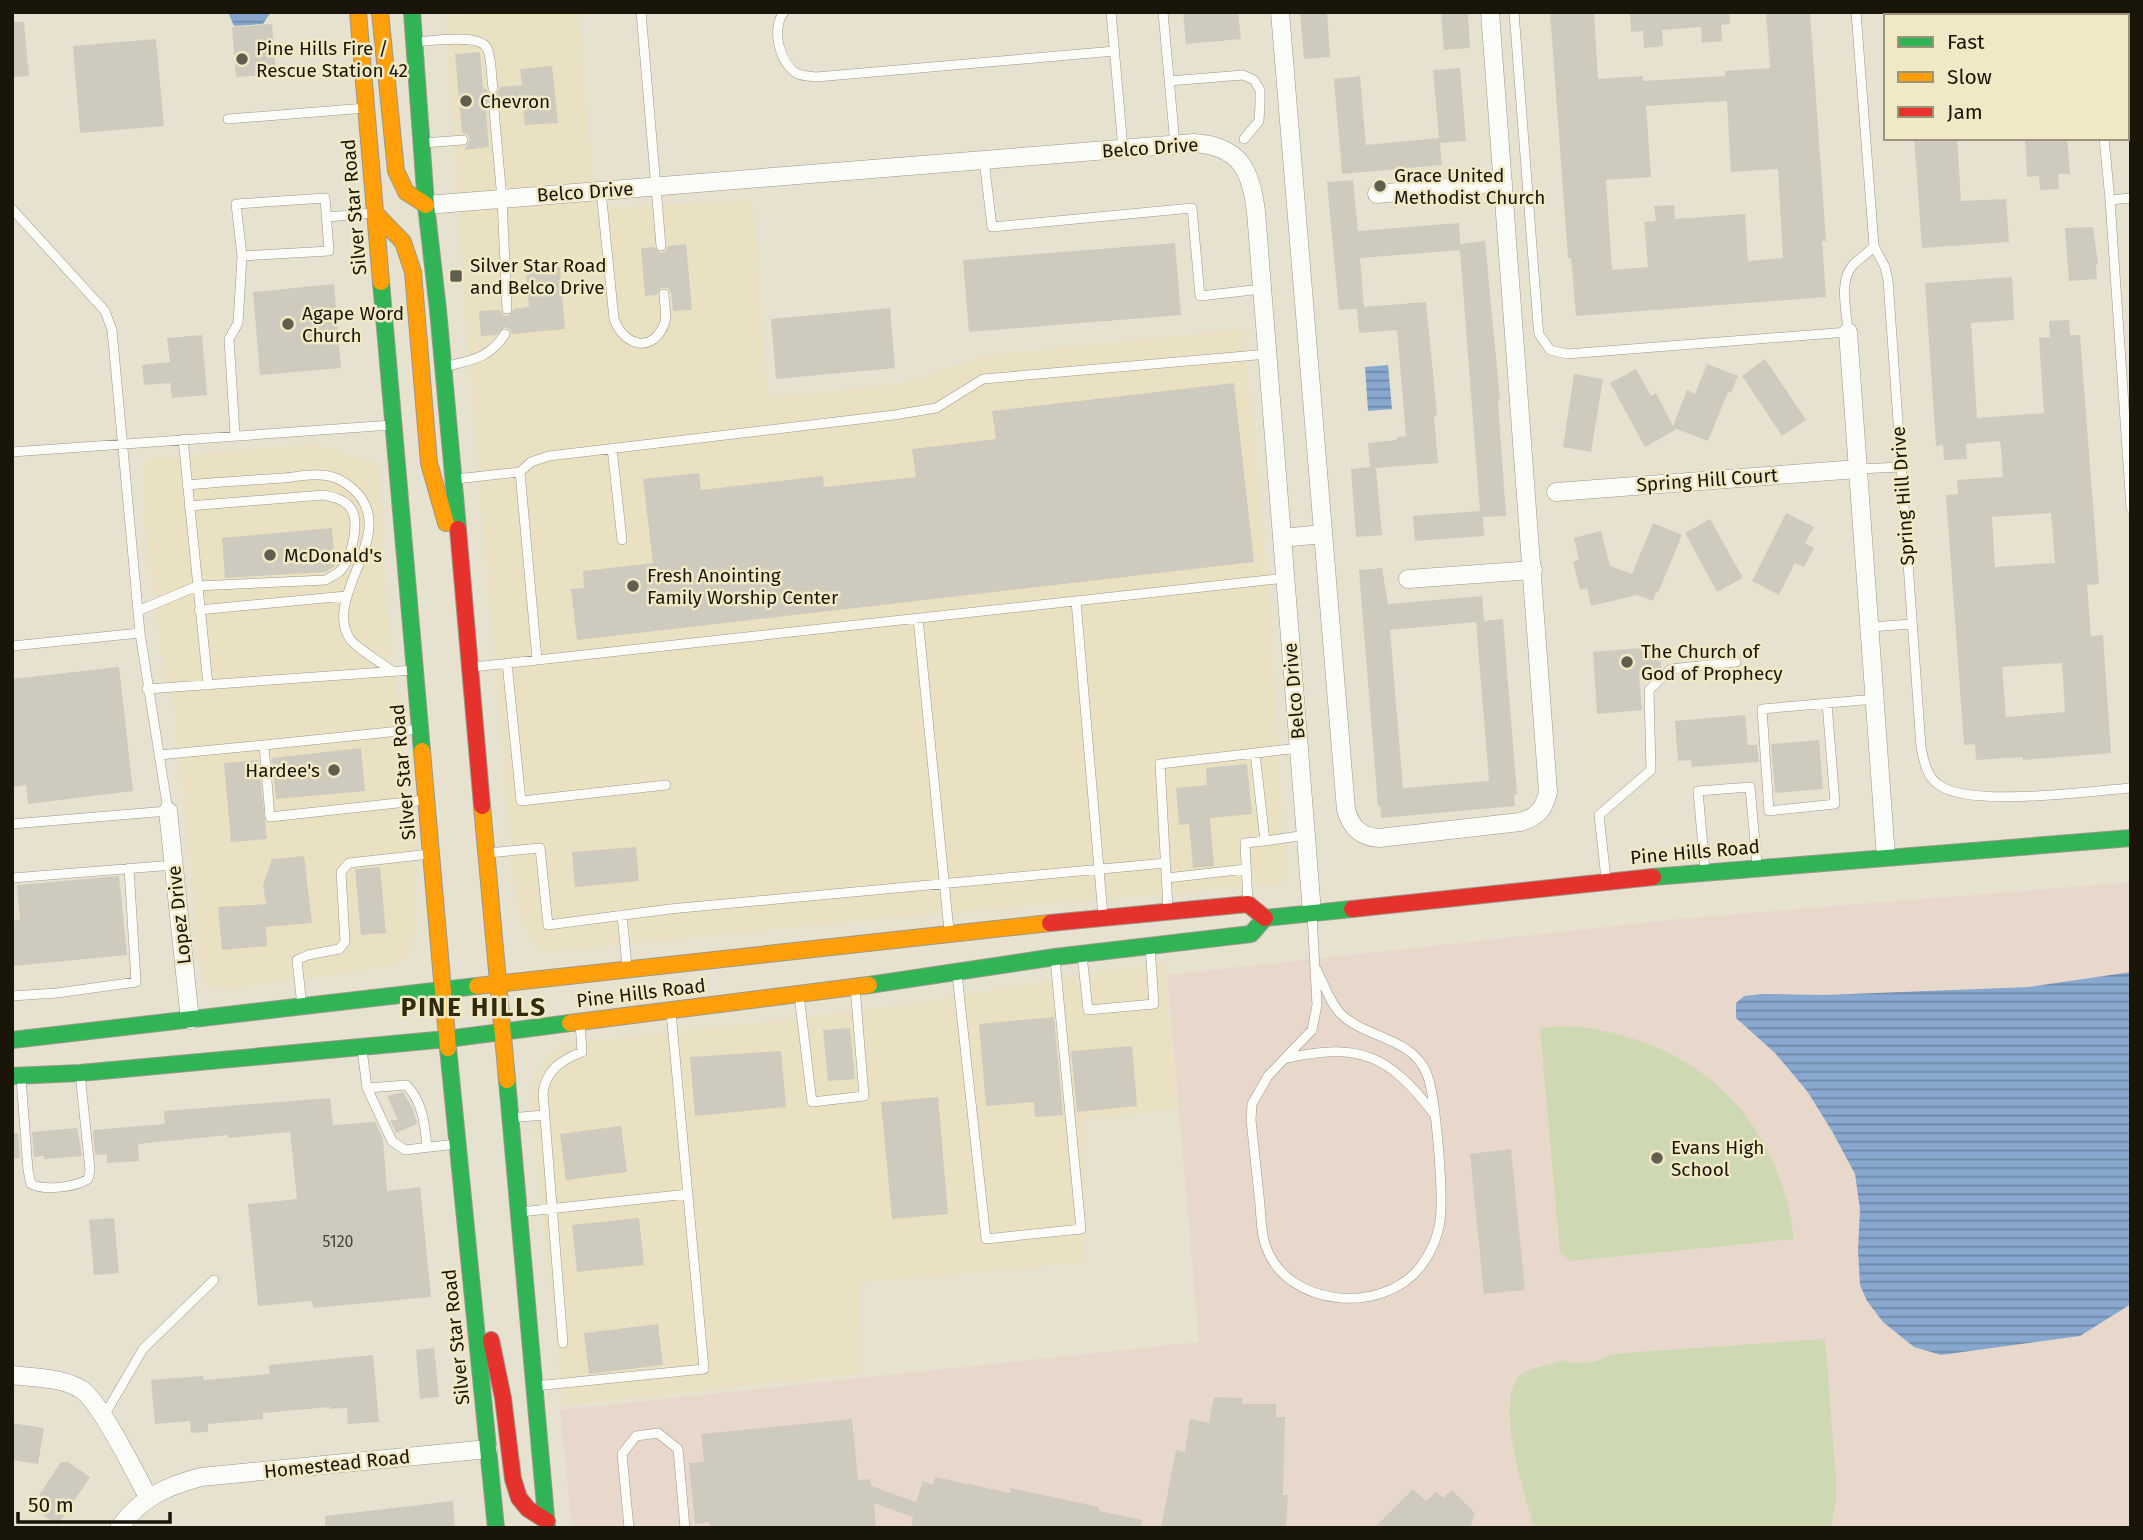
<svg xmlns="http://www.w3.org/2000/svg" width="2143" height="1540" font-family="'Fira Sans',sans-serif">
	<style>
		.built { fill: #eae1c3 }
		.education { fill: #e8d8cb }
		.pitch { fill: #ced8b3 }
		.water { fill: url(#water-rules) }
		.building { fill: #cecabd; fill-rule: evenodd }
		.lines { fill: none; stroke-linecap: round; stroke-linejoin: round }
		.lane-casing { stroke: #9c988a; stroke-width: 10 }
		.street-casing { stroke: #9c988a; stroke-width: 19 }
		.fast-casing { stroke: #9c988a; stroke-width: 18 }
		.slow-casing { stroke: #9c988a; stroke-width: 18 }
		.jam-casing { stroke: #9c988a; stroke-width: 18 }
		.lane { stroke: #fbfbf8; stroke-width: 9 }
		.street { stroke: #fbfbf8; stroke-width: 18 }
		.fast { stroke: #30b455; stroke-width: 16 }
		.slow { stroke: #ff9f0a; stroke-width: 16 }
		.jam { stroke: #e5322d; stroke-width: 16 }
		.poi-dot { fill: #615d4f; stroke: #f1e8c6; stroke-width: 2.5 }
		.labels { text-anchor: middle; dominant-baseline: central; stroke-width: 5; stroke-linejoin: round; paint-order: stroke }
		.number-label { font-size: 16px; fill: #484438 }
		.poi-label { font-size: 19px; fill: #191509; stroke: #f1e8c6; text-anchor: start }
		.street-label { font-size: 19px; fill: #191509; stroke: #f1e8c6 }
		.district-label { font-size: 26px; font-weight: bold; letter-spacing: 2px; fill: #322a0d; stroke: #f1e8c6 }
	</style>
	<defs>
		<pattern id="water-rules" width="6" height="5" patternUnits="userSpaceOnUse" patternTransform="scale(1.75)"><rect width="6" height="5" fill="#88a8cf"/><path d="M0 2.5h6" fill="none" stroke="#6e88a6"/></pattern>
	</defs>
	<rect width="100%" height="100%" fill="#e7e2d0"/>
	<!-- built -->
	<path class="built" d="M 501,12 L 578,12 L 595,208 L 753,200 L 767,398 L 902,383 L 985,356 L 1244,329 L 1270,611 L 1286,883 L 889,918 L 542,953 L 521,920 L 514,881 L 466,325 L 445,17 Z
		M 312,444 L 378,463 L 388,625 L 414,842 L 416,928 L 408,956 L 394,966 L 223,990 L 207,986 L 202,969 L 175,714 L 162,657 L 149,561 L 144,510 L 146,459 Z
		M 1164,962 L 1177,1109 L 1084,1120 L 1083,1263 L 860,1283 L 861,1373 L 563,1406 L 531,1108 L 534,1076 L 551,1053 L 565,1044 L 816,1016 L 926,1001 Z"/>
	<!-- education -->
	<path class="education" d="M 2131,882 L 2131,1528 L 572,1528 L 560,1410 L 1199,1342 L 1167,975 L 1689,918 Z"/>
	<!-- pitch -->
	<path class="pitch" d="M 1567,1026 C 1691,1035 1779,1114 1794,1239 L 1570,1261 L 1560,1253 L 1540,1028 Z
		M 1825,1339 L 1836,1480 L 1836,1501 L 1831,1528 L 1534,1528 C 1526,1496 1491,1398 1522,1374 C 1530,1368 1553,1364 1564,1360 C 1577,1366 1599,1363 1611,1354 Z"/>
	<!-- water -->
	<path class="water" d="M 228,12 L 271,12 L 263,24 L 234,26 Z
		M 1388,365 L 1392,409 L 1368,411 L 1365,367 Z
		M 2131,972 L 2131,1304 L 2080,1336 L 1941,1355 L 1914,1347 L 1883,1322 L 1867,1301 L 1860,1285 L 1858,1250 L 1860,1209 L 1855,1174 L 1832,1131 L 1807,1091 L 1775,1053 L 1736,1018 L 1736,1003 L 1744,996 L 1762,994 L 1824,995 L 2029,987 Z"/>
	<!-- building -->
	<path class="building" d="M 1183,12 L 1238,12 L 1241,39 L 1186,44 Z
		M 1300,12 L 1327,12 L 1330,57 L 1304,59 Z
		M 1441,12 L 1468,12 L 1470,48 L 1444,50 Z
		M 1550,12 L 1594,12 L 1598,79 L 1643,76 L 1643,81 L 1725,76 L 1725,71 L 1770,68 L 1766,12 L 1810,12 L 1826,241 L 1822,241 L 1826,297 L 1576,316 L 1571,258 L 1568,258 ZM 1727,101 L 1731,172 L 1778,169 L 1783,258 L 1748,261 L 1745,214 L 1675,219 L 1674,205 L 1654,206 L 1656,221 L 1644,222 L 1648,267 L 1612,270 L 1606,180 L 1651,177 L 1646,106 Z
		M 1630,12 L 1729,12 L 1730,24 L 1721,25 L 1722,41 L 1702,43 L 1701,27 L 1662,30 L 1663,46 L 1644,48 L 1643,31 L 1631,32 Z
		M 12,22 L 24,22 L 29,76 L 12,77 Z
		M 272,24 L 276,74 L 236,77 L 232,27 Z
		M 156,39 L 164,126 L 80,133 L 73,46 Z
		M 480,52 L 483,89 L 486,89 L 491,95 L 498,93 L 500,87 L 522,85 L 520,69 L 552,66 L 558,123 L 525,125 L 523,108 L 501,110 L 498,104 L 493,103 L 486,111 L 489,147 L 464,150 L 470,139 L 467,134 L 462,133 L 455,54 Z
		M 1460,68 L 1466,141 L 1440,143 L 1442,165 L 1342,174 L 1334,79 L 1360,76 L 1366,145 L 1439,138 L 1433,70 Z
		M 1914,138 L 1957,138 L 1961,201 L 2006,199 L 2009,242 L 1922,248 Z
		M 2025,138 L 2067,138 L 2070,174 L 2058,174 L 2059,189 L 2040,190 L 2039,176 L 2027,177 Z
		M 1353,180 L 1358,231 L 1459,223 L 1460,244 L 1485,241 L 1500,400 L 1498,401 L 1506,516 L 1483,517 L 1484,536 L 1415,541 L 1413,516 L 1480,511 L 1460,250 L 1360,258 L 1364,307 L 1426,302 L 1437,415 L 1434,416 L 1438,463 L 1376,468 L 1382,535 L 1356,537 L 1351,469 L 1370,467 L 1368,443 L 1397,440 L 1397,437 L 1406,436 L 1397,330 L 1359,333 L 1357,309 L 1339,310 L 1327,182 Z
		M 2093,227 L 2098,264 L 2096,264 L 2097,279 L 2069,281 L 2065,228 Z
		M 1175,243 L 1181,315 L 969,332 L 963,260 Z
		M 686,244 L 692,310 L 673,311 L 671,293 L 668,288 L 661,288 L 657,295 L 645,296 L 641,248 L 654,247 L 661,253 L 666,251 L 668,246 Z
		M 560,267 L 565,329 L 512,334 L 510,329 L 505,327 L 496,335 L 481,336 L 479,311 L 500,310 L 503,315 L 508,316 L 514,309 L 529,307 L 526,270 Z
		M 2012,277 L 2014,320 L 1971,323 L 1977,418 L 2044,413 L 2039,338 L 2050,337 L 2049,321 L 2069,320 L 2070,335 L 2080,335 L 2099,584 L 2087,585 L 2091,636 L 2103,635 L 2111,753 L 2023,760 L 2023,757 L 1976,760 L 1975,744 L 1964,745 L 1946,495 L 1958,494 L 1957,480 L 2003,477 L 2002,458 L 2000,441 L 1966,444 L 1967,459 L 1944,460 L 1943,445 L 1936,446 L 1925,283 ZM 2051,513 L 2055,563 L 1995,567 L 1992,517 ZM 2062,663 L 2065,712 L 2006,717 L 2002,667 Z
		M 334,284 L 341,368 L 260,375 L 253,292 Z
		M 890,308 L 895,368 L 776,379 L 771,319 Z
		M 202,335 L 207,395 L 172,398 L 170,383 L 144,385 L 142,365 L 170,362 L 167,338 Z
		M 1765,359 L 1806,420 L 1782,436 L 1742,376 Z
		M 1707,364 L 1738,376 L 1731,393 L 1728,392 L 1708,441 L 1674,428 L 1675,430 L 1645,447 L 1610,383 L 1636,369 L 1651,396 L 1656,393 L 1673,426 L 1687,390 L 1695,394 Z
		M 1574,374 L 1603,379 L 1591,452 L 1563,447 Z
		M 1234,383 L 1254,562 L 577,640 L 571,589 L 584,588 L 583,571 L 653,563 L 643,479 L 699,473 L 701,490 L 823,476 L 824,487 L 916,477 L 912,449 L 996,439 L 992,411 Z
		M 1786,513 L 1814,527 L 1805,543 L 1814,548 L 1804,567 L 1795,563 L 1779,595 L 1752,581 Z
		M 1710,519 L 1743,578 L 1717,592 L 1685,533 Z
		M 1653,523 L 1682,535 L 1658,593 L 1656,592 L 1653,601 L 1637,595 L 1591,606 L 1587,588 L 1580,590 L 1573,562 L 1579,560 L 1574,538 L 1601,531 L 1610,566 L 1632,574 Z
		M 332,528 L 335,566 L 326,572 L 225,578 L 222,538 Z
		M 1382,568 L 1388,604 L 1482,596 L 1484,621 L 1503,619 L 1517,795 L 1514,795 L 1515,806 L 1381,818 L 1380,806 L 1378,806 L 1359,570 ZM 1476,622 L 1489,781 L 1403,788 L 1390,630 Z
		M 1641,648 L 1642,652 L 1660,650 L 1661,669 L 1657,673 L 1639,675 L 1642,710 L 1597,714 L 1593,652 Z
		M 119,667 L 133,791 L 28,804 L 26,785 L 12,787 L 12,679 Z
		M 1745,715 L 1748,745 L 1757,745 L 1759,762 L 1692,767 L 1691,760 L 1678,761 L 1675,721 Z
		M 1819,740 L 1823,789 L 1775,793 L 1771,744 Z
		M 361,748 L 365,791 L 276,799 L 272,758 Z
		M 258,760 L 267,839 L 231,842 L 224,763 Z
		M 1247,764 L 1252,814 L 1210,818 L 1214,866 L 1193,868 L 1189,824 L 1179,825 L 1176,788 L 1207,785 L 1206,768 Z
		M 636,847 L 639,881 L 575,887 L 572,852 Z
		M 304,856 L 312,923 L 266,927 L 267,946 L 222,950 L 218,907 L 266,904 L 263,885 L 272,859 Z
		M 380,867 L 386,933 L 361,935 L 355,869 Z
		M 119,876 L 127,955 L 12,966 L 12,921 L 20,920 L 17,885 Z
		M 1054,1017 L 1063,1115 L 1035,1117 L 1034,1102 L 986,1106 L 979,1024 Z
		M 850,1028 L 855,1079 L 828,1081 L 823,1030 Z
		M 1132,1046 L 1137,1106 L 1077,1112 L 1071,1051 Z
		M 781,1051 L 786,1107 L 695,1116 L 690,1057 Z
		M 403,1092 L 413,1109 L 417,1124 L 396,1133 L 390,1120 L 398,1120 L 387,1096 Z
		M 938,1097 L 948,1214 L 892,1219 L 881,1102 Z
		M 330,1098 L 333,1125 L 375,1122 L 383,1139 L 387,1191 L 420,1187 L 431,1297 L 313,1308 L 312,1301 L 258,1306 L 248,1204 L 297,1199 L 290,1132 L 229,1138 L 228,1135 L 138,1144 L 139,1161 L 107,1163 L 107,1154 L 95,1155 L 93,1130 L 165,1124 L 164,1111 Z
		M 621,1126 L 627,1172 L 566,1180 L 560,1134 Z
		M 77,1128 L 82,1156 L 44,1159 L 44,1156 L 34,1157 L 32,1132 Z
		M 12,1133 L 18,1133 L 20,1158 L 12,1159 Z
		M 1511,1149 L 1525,1290 L 1484,1294 L 1470,1154 Z
		M 114,1218 L 119,1273 L 94,1275 L 89,1220 Z
		M 639,1218 L 644,1265 L 577,1272 L 572,1225 Z
		M 658,1324 L 663,1365 L 589,1374 L 584,1333 Z
		M 434,1348 L 439,1397 L 420,1399 L 416,1350 Z
		M 373,1355 L 379,1422 L 348,1424 L 347,1408 L 330,1409 L 330,1407 L 263,1413 L 263,1419 L 208,1424 L 208,1432 L 191,1433 L 190,1421 L 155,1424 L 151,1380 L 203,1376 L 204,1380 L 270,1374 L 269,1365 Z
		M 1214,1397 L 1243,1398 L 1242,1404 L 1276,1404 L 1276,1417 L 1285,1417 L 1283,1495 L 1288,1495 L 1286,1528 L 1161,1528 L 1176,1450 L 1185,1452 L 1190,1419 L 1209,1423 Z
		M 852,1419 L 858,1480 L 870,1479 L 871,1486 L 916,1502 L 923,1481 L 933,1485 L 935,1477 L 1010,1493 L 1010,1488 L 1099,1507 L 1099,1511 L 1142,1520 L 1141,1528 L 911,1528 L 913,1517 L 874,1503 L 876,1528 L 710,1528 L 709,1522 L 695,1524 L 689,1463 L 704,1462 L 701,1434 Z
		M 12,1423 L 44,1428 L 38,1464 L 12,1460 Z
		M 61,1462 L 68,1462 L 90,1477 L 58,1525 L 31,1507 Z
		M 1413,1489 L 1426,1501 L 1436,1492 L 1443,1498 L 1452,1490 L 1475,1513 L 1470,1528 L 1374,1528 Z
		M 453,1501 L 455,1528 L 325,1528 L 325,1516 Z"/>
	<g class="lines">
		<!-- lane casing -->
		<g class="lane-casing">
			<path id="lane" d="M 641,12 L 661,246
				M 784,12 C 771,28 779,64 798,74 C 803,76 811,76 816,77 L 1115,51
				M 1111,12 L 1123,149
				M 1163,12 L 1175,145
				M 1514,12 L 1538,325 L 1539,334 L 1550,350 L 1567,354 L 1848,332 C 1847,312 1838,281 1853,265 C 1859,258 1868,254 1874,246
				M 1856,12 L 1874,246 L 1885,267 L 1888,280 L 1921,747 C 1924,761 1926,776 1939,785 C 1971,808 2089,791 2131,788
				M 2094,12 L 2095,16
				M 416,42 C 431,41 479,33 487,48 C 492,59 491,76 493,88
				M 1169,81 L 1243,75 L 1254,80 L 1260,90 L 1260,104 L 1259,121 L 1244,139
				M 494,110 L 502,199 L 507,309
				M 228,119 L 366,108
				M 2104,138 L 2110,200 L 2131,508
				M 424,143 L 463,140
				M 984,160 L 992,227 L 1192,208 L 1200,296 L 1262,289
				M 601,191 L 614,319 C 624,347 654,354 665,322 C 667,314 664,303 664,294
				M 2110,200 L 2131,198
				M 12,209 L 105,311 L 112,330 L 140,633 L 168,811 L 12,824
				M 327,217 L 373,213
				M 444,367 C 471,360 489,359 505,334
				M 235,435 L 229,339 L 238,323 L 242,256 L 329,251 L 325,198 L 236,204 L 242,256
				M 183,439 L 208,685
				M 612,448 L 622,540
				M 12,452 L 392,425
				M 1858,469 L 1901,467
				M 456,479 L 520,472
				M 187,485 C 219,482 251,480 283,478 C 295,477 308,474 320,475 C 332,475 344,481 353,489 C 402,532 321,596 350,639 C 355,647 383,664 392,671
				M 1076,601 L 1103,916
				M 199,610 L 346,596
				M 138,611 L 197,586 L 326,580 C 330,577 336,575 340,571 C 352,559 362,518 348,505 C 341,498 332,497 323,495 L 189,506
				M 918,618 L 949,931
				M 1870,627 L 1912,624
				M 12,646 L 140,633
				M 537,659 L 520,472 L 531,462 L 549,456 L 894,415 L 936,408 L 983,379 L 1268,354
				M 507,663 L 521,801 L 666,785
				M 473,667 L 1285,578
				M 147,689 L 413,670
				M 1827,703 L 1835,804 L 1769,811 L 1762,709 L 1875,699
				M 419,729 L 264,745 L 270,817 L 425,800
				M 1255,753 L 1265,841 L 1306,835
				M 159,755 L 264,745
				M 488,853 L 540,848 L 548,925 L 670,909 L 1166,863
				M 1705,870 L 1698,791 L 1750,787 L 1757,865
				M 12,878 L 174,865
				M 1167,878 L 1246,869
				M 1606,879 L 1599,815 L 1651,770 L 1649,690 L 1671,669 L 1736,662
				M 1248,904 L 1245,843 L 1265,841
				M 1168,909 L 1160,764 L 1299,748
				M 1312,914 L 1317,1005 L 1312,1030 L 1268,1076 L 1252,1104 L 1251,1120 C 1254,1148 1257,1176 1260,1205 C 1261,1218 1261,1234 1266,1247 C 1288,1308 1384,1315 1421,1266 C 1430,1254 1436,1241 1439,1227 C 1445,1202 1436,1098 1427,1074 C 1412,1037 1368,1039 1342,1015 C 1330,1004 1324,983 1316,969
				M 622,915 L 627,966
				M 1082,955 L 1088,1010 L 1154,1004 L 1150,946
				M 957,974 L 986,1239 L 1081,1229 L 1055,959
				M 799,995 L 812,1102 L 864,1096 L 855,987
				M 12,996 L 57,993 L 136,982 L 129,868
				M 302,1006 L 297,960 L 308,955 L 339,949 L 345,942 L 341,872 L 349,863 L 430,854
				M 362,1049 L 367,1088 L 392,1141 L 405,1150 L 456,1144
				M 1287,1058 C 1360,1042 1389,1055 1434,1114
				M 21,1078 L 28,1170 L 31,1184 C 45,1191 76,1187 88,1179 L 90,1170 L 80,1073
				M 367,1088 L 406,1085 C 423,1101 425,1126 427,1148
				M 510,1118 L 544,1115
				M 520,1212 L 688,1194
				M 563,1343 L 543,1093 C 546,1070 561,1060 582,1052 L 580,1022
				M 535,1386 L 704,1369 L 671,1012
				M 104,1416 L 143,1349 L 214,1280
				M 629,1528 L 622,1454 L 636,1436 L 658,1433 L 678,1449 L 685,1528"/>
		</g>
		<!-- street casing -->
		<g class="street-casing">
			<path id="street" d="M 1280,12 L 1346,810 C 1351,827 1360,837 1379,838 L 1520,822 C 1538,817 1544,809 1548,792 L 1490,12
				M 1377,194 L 1503,182
				M 426,205 L 1194,143 C 1240,146 1251,170 1256,212 L 1312,912
				M 1848,332 L 1886,857
				M 1556,492 L 1858,469
				M 1282,538 L 1323,534
				M 1408,579 L 1533,570
				M 168,811 L 190,1020
				M 12,1375 C 34,1378 63,1377 82,1390 C 100,1402 136,1474 148,1497
				M 119,1528 C 140,1498 167,1486 201,1477 L 488,1449"/>
		</g>
		<!-- fast casing -->
		<g class="fast-casing">
			<path id="fast" d="M 412,12 L 426,205 L 438,310 L 458,529
				M 381,282 L 422,751
				M 1653,877 L 2131,838
				M 869,985 L 1055,957 L 1251,934 L 1265,918 L 1352,909
				M 12,1040 L 477,986
				M 448,1048 L 496,1528
				M 12,1076 L 80,1073 L 447,1039 L 570,1023
				M 507,1080 L 547,1528"/>
		</g>
		<!-- slow casing -->
		<g class="slow-casing">
			<path id="slow" d="M 358,12 L 381,282
				M 380,12 L 396,171 L 406,192 L 426,205
				M 375,213 L 403,242 L 413,272 L 429,463 L 446,523
				M 422,751 L 448,1048
				M 482,806 L 507,1080
				M 477,986 L 1050,923
				M 570,1023 L 869,985"/>
		</g>
		<!-- jam casing -->
		<g class="jam-casing">
			<path id="jam" d="M 458,529 L 482,806
				M 1352,909 L 1653,877
				M 1050,923 L 1248,904 L 1265,918
				M 491,1340 L 503,1398 L 513,1479 L 519,1498 L 528,1509 L 547,1521"/>
		</g>
		<!-- lane -->
		<use href="#lane" class="lane"/>
		<!-- street -->
		<use href="#street" class="street"/>
		<!-- fast -->
		<use href="#fast" class="fast"/>
		<!-- slow -->
		<use href="#slow" class="slow"/>
		<!-- jam -->
		<use href="#jam" class="jam"/>
	</g>
	<!-- markers -->
	<g class="poi-dot">
		<circle cx="242" cy="59" r="7"/>
		<circle cx="466" cy="101" r="7"/>
		<circle cx="1380" cy="186" r="7"/>
		<rect x="449" y="269" width="14" height="14" rx="3.5"/>
		<circle cx="288" cy="324" r="7"/>
		<circle cx="270" cy="555" r="7"/>
		<circle cx="633" cy="586" r="7"/>
		<circle cx="1627" cy="662" r="7"/>
		<circle cx="334" cy="770" r="7"/>
		<circle cx="1657" cy="1158" r="7"/>
	</g>
	<g class="labels">
		<!-- number labels -->
		<g class="number-label">
			<text x="338" y="1241">5120</text>
		</g>
		<!-- poi labels -->
		<g class="poi-label">
			<text x="256" y="48">Pine Hills Fire /<tspan x="256" dy="22">Rescue Station 42</tspan></text>
			<text x="480" y="101">Chevron</text>
			<text x="1394" y="175">Grace United<tspan x="1394" dy="22">Methodist Church</tspan></text>
			<text x="470" y="265">Silver Star Road<tspan x="470" dy="22">and Belco Drive</tspan></text>
			<text x="302" y="313">Agape Word<tspan x="302" dy="22">Church</tspan></text>
			<text x="284" y="555">McDonald's</text>
			<text x="647" y="575">Fresh Anointing<tspan x="647" dy="22">Family Worship Center</tspan></text>
			<text x="1641" y="651">The Church of<tspan x="1641" dy="22">God of Prophecy</tspan></text>
			<text x="320" y="770" text-anchor="end">Hardee's</text>
			<text x="1671" y="1147">Evans High<tspan x="1671" dy="22">School</tspan></text>
		</g>
		<!-- street labels -->
		<g class="street-label">
			<text transform="translate(1150 148) rotate(-4)">Belco Drive</text>
			<text transform="translate(585 192) rotate(-4)">Belco Drive</text>
			<text transform="translate(354 207) rotate(-95)">Silver Star Road</text>
			<text transform="translate(1707 480) rotate(-4)">Spring Hill Court</text>
			<text transform="translate(1903 496) rotate(-94)">Spring Hill Drive</text>
			<text transform="translate(1294 691) rotate(-95)">Belco Drive</text>
			<text transform="translate(403 772) rotate(-95)">Silver Star Road</text>
			<text transform="translate(1695 852) rotate(-5)">Pine Hills Road</text>
			<text transform="translate(179 915) rotate(-96)">Lopez Drive</text>
			<text transform="translate(641 993) rotate(-7)">Pine Hills Road</text>
			<text transform="translate(456 1337) rotate(-96)">Silver Star Road</text>
			<text transform="translate(337 1464) rotate(-6)">Homestead Road</text>
		</g>
		<!-- district labels -->
		<g class="district-label">
			<text x="474" y="1007">PINE HILLS</text>
		</g>
	</g>
	<!-- border -->
	<rect width="2143" height="1540" fill="none" stroke="#191509" stroke-width="28"/>
	<!-- legend -->
	<rect x="1884" y="14" width="245" height="126" fill="#f1e8c6" stroke="#9b947a" stroke-width="2"/>
	<rect x="1898" y="37" width="35" height="10" fill="#30b455" stroke="#9b947a" stroke-width="2"/>
	<text x="1947" y="49" font-size="21" fill="#191509">Fast</text>
	<rect x="1898" y="72" width="35" height="10" fill="#ff9f0a" stroke="#9b947a" stroke-width="2"/>
	<text x="1947" y="84" font-size="21" fill="#191509">Slow</text>
	<rect x="1898" y="107" width="35" height="10" fill="#e5322d" stroke="#9b947a" stroke-width="2"/>
	<text x="1947" y="119" font-size="21" fill="#191509">Jam</text>
	<!-- scale -->
	<path d="M18 1512v10h152v-10" fill="none" stroke="#191509" stroke-width="3.5"/>
	<text x="28" y="1512" font-size="21" fill="#191509" stroke="#f1e8c6" stroke-width="5" paint-order="stroke">50 m</text>
</svg>
